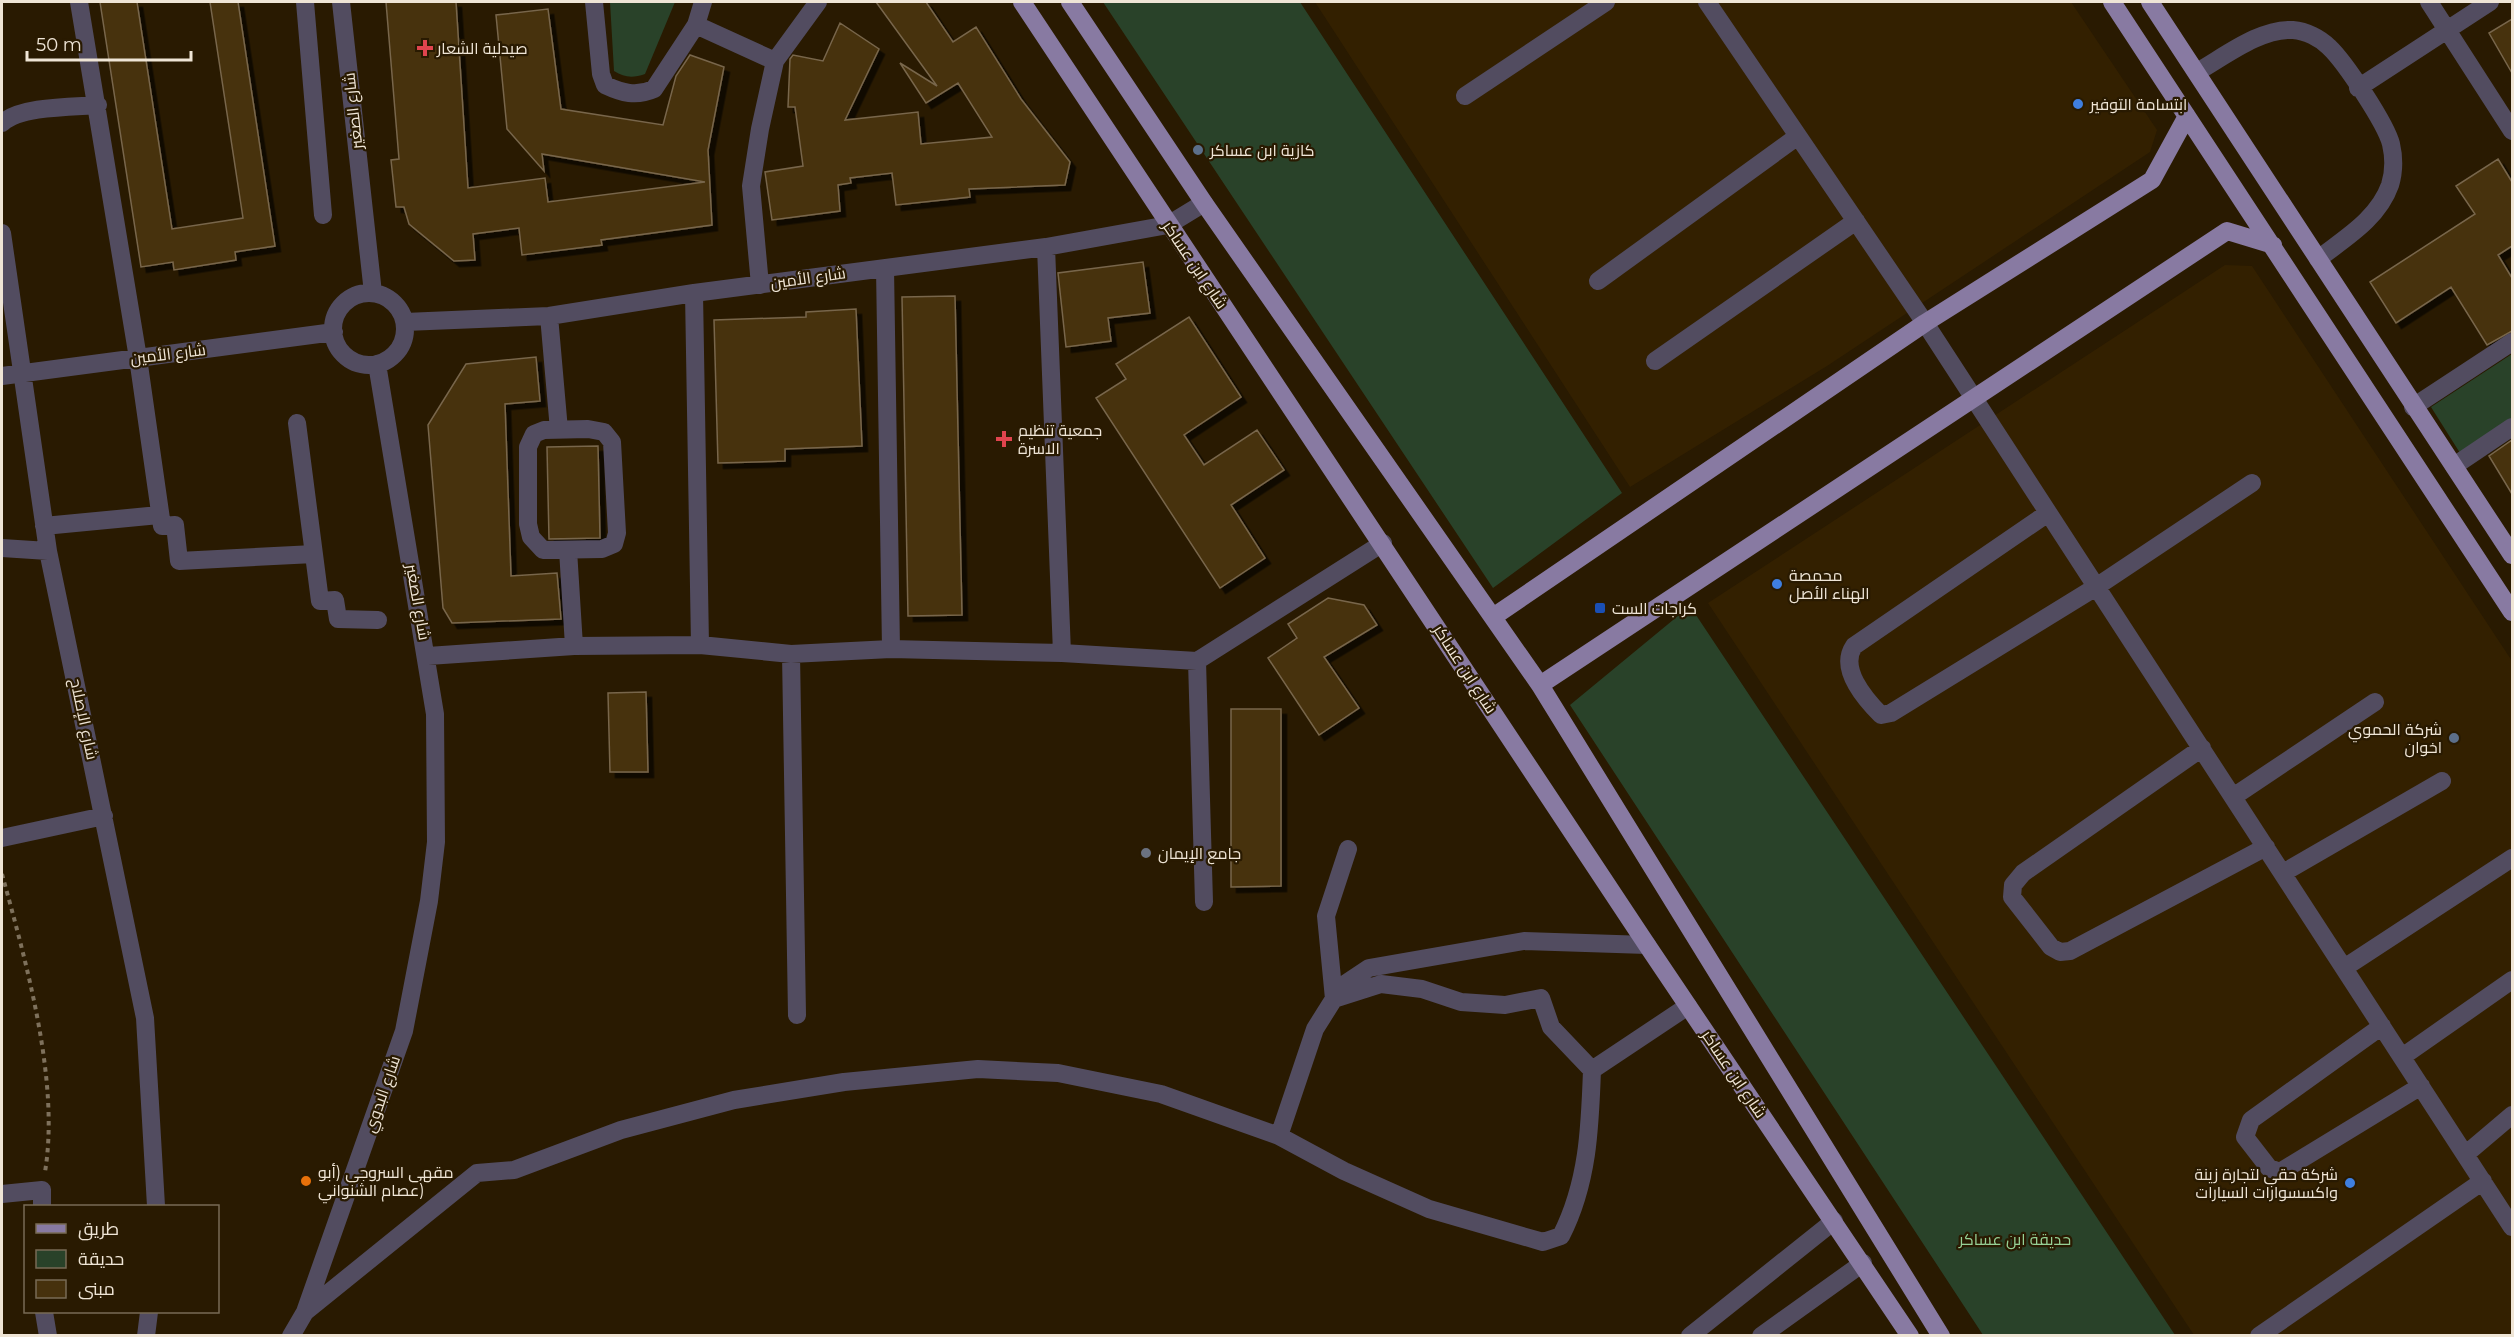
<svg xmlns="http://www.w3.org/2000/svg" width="2514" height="1337" font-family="Montserrat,Cairo,sans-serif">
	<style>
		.built { fill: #332000 }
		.green { fill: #294229 }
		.building { fill: #46310d; stroke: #78664b; stroke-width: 1.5; filter: url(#shadow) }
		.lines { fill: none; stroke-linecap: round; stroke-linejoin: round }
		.path { stroke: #7e715c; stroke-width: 4; stroke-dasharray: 4.5 4.5; stroke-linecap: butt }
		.minor { stroke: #524c60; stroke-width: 18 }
		.major { stroke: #887aa2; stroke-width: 18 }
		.health-dot { fill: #e0444e; stroke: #291a01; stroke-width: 2 }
		.shop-dot { fill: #3f7fe0; stroke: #291a01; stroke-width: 2 }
		.service-dot { fill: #5c6f8a; stroke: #291a01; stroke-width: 2 }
		.transit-dot { fill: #1a4fb4; stroke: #291a01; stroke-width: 2 }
		.worship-dot { fill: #6b7280; stroke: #291a01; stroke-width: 2 }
		.food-dot { fill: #e8710a; stroke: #291a01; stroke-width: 2 }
		.labels { text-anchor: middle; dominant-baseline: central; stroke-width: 4.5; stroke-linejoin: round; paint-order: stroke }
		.poi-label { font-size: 16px; fill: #efe5d6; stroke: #291a01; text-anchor: start }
		.street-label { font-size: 16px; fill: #efe5d6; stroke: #291a01 }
		.park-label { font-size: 16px; fill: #96d196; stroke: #291a01 }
	</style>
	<defs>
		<filter id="shadow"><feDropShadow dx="5.5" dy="5.5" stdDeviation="0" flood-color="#0009"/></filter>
	</defs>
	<rect width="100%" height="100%" fill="#291a01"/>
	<!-- built -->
	<path class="built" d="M 1315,2 L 2071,2 L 2157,130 L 2150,152 L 1827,366 L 1630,487 Z
		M 2225,265 L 2252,266 L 2512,661 L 2512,1335 L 2194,1335 L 1708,603 Z"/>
	<!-- green -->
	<path class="green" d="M 610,2 L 675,2 L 645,74 C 633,78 625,78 614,71 Z
		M 1103,2 L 1300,2 L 1622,493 L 1493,588 Z
		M 2512,354 L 2512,419 L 2460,453 L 2431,407 Z
		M 1690,606 L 2175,1335 L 1983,1335 L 1570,705 Z"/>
	<!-- building -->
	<path class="building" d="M 100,2 L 137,2 L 172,229 L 243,218 L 210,2 L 238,2 L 275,246 L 235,252 L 236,260 L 174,270 L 173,262 L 141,267 Z
		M 386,2 L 456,2 L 468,188 L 545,178 L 548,202 L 705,182 L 542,154 L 544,171 L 507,129 L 496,15 L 548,9 L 561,109 L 663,125 L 676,76 L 690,55 L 724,67 L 708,150 L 712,225 L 601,240 L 602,245 L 522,255 L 519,228 L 473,234 L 475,260 L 454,261 L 409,224 L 404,207 L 396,207 L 391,160 L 399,159 Z
		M 876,2 L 926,2 L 953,42 L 976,27 L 1021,99 L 1070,162 L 1065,185 L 969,189 L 970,197 L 896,205 L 892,173 L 850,178 L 851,183 L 838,185 L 840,211 L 772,220 L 765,172 L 803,166 L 795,107 L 788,107 L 790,59 L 793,55 L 823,61 L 840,23 L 879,49 L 845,120 L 918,112 L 921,144 L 992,137 L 958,83 L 926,103 L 900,63 L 937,86 Z
		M 2512,19 L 2512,73 L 2489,33 Z
		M 2498,159 L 2512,182 L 2512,246 L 2498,255 L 2512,278 L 2512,331 L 2487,345 L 2451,287 L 2396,323 L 2370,282 L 2475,214 L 2456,186 Z
		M 1143,262 L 1150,313 L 1108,318 L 1111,341 L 1066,347 L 1058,273 Z
		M 955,296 L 962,615 L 908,616 L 902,297 Z
		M 856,309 L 862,446 L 785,449 L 785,461 L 718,463 L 714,320 L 806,317 L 806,312 Z
		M 1189,317 L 1241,397 L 1184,435 L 1204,465 L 1257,430 L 1284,470 L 1231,505 L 1265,558 L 1220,588 L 1096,398 L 1126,379 L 1116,364 Z
		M 536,357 L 540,401 L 505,404 L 511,576 L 557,573 L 561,619 L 452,623 L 443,608 L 428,425 L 466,364 Z
		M 2512,440 L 2512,494 L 2489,456 Z
		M 598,446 L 600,538 L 549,539 L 547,447 Z
		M 1328,598 L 1364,605 L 1377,625 L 1324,657 L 1359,708 L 1319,735 L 1268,658 L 1297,638 L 1288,624 Z
		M 646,692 L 648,772 L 610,772 L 608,693 Z
		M 1231,709 L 1281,709 L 1281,886 L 1231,887 Z"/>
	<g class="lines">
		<!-- path -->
		<path class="path" d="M 2,874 C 26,962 60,1081 45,1172"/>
		<!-- minor -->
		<path class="minor" d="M 79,2 L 138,358 L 162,526 L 175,525 L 179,561 L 314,554
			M 305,2 L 323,215
			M 341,2 L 373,293
			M 594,2 L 601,74 L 605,85 C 622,93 636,97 654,89 L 696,25 L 703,2
			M 1707,2 L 1925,323 L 2512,1227
			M 2429,2 L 2512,131
			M 696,25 L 775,61
			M 2197,72 C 2224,57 2260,28 2293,30 C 2306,31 2320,38 2329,47 C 2345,62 2386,124 2391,144 C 2394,157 2394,172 2390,185 C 2378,219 2345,238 2318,259
			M 2358,88 L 2490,2
			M 1465,96 L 1606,2
			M 2,123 C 21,106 72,107 98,105
			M 2,233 L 48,551 L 145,1018 L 156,1206
			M 1046,247 L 1062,653
			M 885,268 L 891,649
			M 1598,281 L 1798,136
			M 760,285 L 751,186 L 760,129 L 775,61 L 818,2
			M 694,293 L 700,645
			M333 329a36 36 0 1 1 72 0a36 36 0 1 1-72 0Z
			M 549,316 L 559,430
			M 405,322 L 549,316 L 694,293 L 1046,247 L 1168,225 L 1204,203
			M 1655,361 L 1856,221
			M 2,376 L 334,332
			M 2413,407 L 2512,342
			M 297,423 L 320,601 L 335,600 L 338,619 L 378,620
			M 588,429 L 604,432 L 612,442 L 617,533 L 614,544 L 602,549 L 543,550 L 531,537 L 528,524 L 528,447 L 534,434 L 544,430 Z
			M 2454,466 L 2512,427
			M 2048,513 L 1854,646 C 1839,668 1864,698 1881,715 L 1891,713 L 2096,587 L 2252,483
			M 44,526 L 159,515
			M 2,548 L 48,551
			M 568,550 L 574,646
			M 791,654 L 797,1015
			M 428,656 L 574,646 L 700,645 L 791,654 L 891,649 L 1062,653 L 1197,661 L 1383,543
			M 1197,661 L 1204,902
			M 2202,748 L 2023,873 L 2013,885 L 2012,897 L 2051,947 L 2060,952 L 2070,951 L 2266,847
			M 2233,797 L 2375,702
			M 2,838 L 104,816
			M 1348,849 L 1326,916 L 1334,999 L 1381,984 L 1422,989 L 1461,1002 L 1505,1005 L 1541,998 L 1551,1027 L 1592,1070
			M 2283,873 L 2442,781
			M 2344,968 L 2512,858
			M 2382,1026 L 2251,1120 L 2245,1137 L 2269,1168 L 2280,1172 L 2421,1086
			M 2402,1057 L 2512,980
			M 1279,1136 L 1315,1029 L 1342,986 L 1369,968 L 1524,941 L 1647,945
			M 2466,1154 L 2512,1115
			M 2,1194 L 42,1190 L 42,1206
			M 44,1312 L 48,1336
			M 305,1312 L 477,1173 L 514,1170 L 621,1130 L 734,1100 L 844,1082 L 978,1069 L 1058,1073 L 1161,1094 L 1279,1136 L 1344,1171 L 1429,1209 L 1543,1242 L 1561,1236 C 1588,1183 1590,1128 1592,1070 L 1688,1006
			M 146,1336 L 149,1312
			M 291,1336 L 305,1312 L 404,1031 L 429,901 L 436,842 L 435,714 L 377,364
			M 1690,1336 L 1834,1221
			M 1761,1336 L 1863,1263
			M 2259,1336 L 2483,1181"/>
		<!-- major -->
		<path class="major" d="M 1022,2 L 1647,945 L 1910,1336
			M 1070,2 L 1204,203 L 1540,685 L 1941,1336
			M 2112,2 L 2512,612
			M 2150,2 L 2512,555
			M 1493,617 L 1925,323 L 2152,180 L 2187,116
			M 1540,685 L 2227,231 L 2273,245"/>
	</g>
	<!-- markers -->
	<g class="health-dot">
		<path d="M422 39h6v6h6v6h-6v6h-6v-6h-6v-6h6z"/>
		<path d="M1001 430h6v6h6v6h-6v6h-6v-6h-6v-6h6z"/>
	</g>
	<g class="shop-dot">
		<circle cx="2078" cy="104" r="6"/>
		<circle cx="1777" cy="584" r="6"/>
		<circle cx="2350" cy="1183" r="6"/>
	</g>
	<g class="service-dot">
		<circle cx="1198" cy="150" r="6"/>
		<circle cx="2454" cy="738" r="6"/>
	</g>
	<rect class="transit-dot" x="1594" y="602" width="12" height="12" rx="3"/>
	<circle class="worship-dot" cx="1146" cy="853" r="6"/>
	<circle class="food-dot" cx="306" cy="1181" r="6"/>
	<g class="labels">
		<!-- poi labels -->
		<g class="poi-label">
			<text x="437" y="48">صيدلية الشعار</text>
			<text x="2090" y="104">ابتسامة التوفير</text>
			<text x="1210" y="150">كازية ابن عساكر</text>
			<text x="1018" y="430">جمعية تنظيم<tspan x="1018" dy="18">الاسرة</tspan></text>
			<text x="1789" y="575">محمصة<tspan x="1789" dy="18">الهناء الأصل</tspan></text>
			<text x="1612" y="608">كراجات الست</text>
			<text x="2442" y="729" text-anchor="end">شركة الحموي<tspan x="2442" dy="18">اخوان</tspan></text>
			<text x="1158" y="853">جامع الإيمان</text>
			<text x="318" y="1172">مقهى السروجي (أبو<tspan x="318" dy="18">عصام الشنواني)</tspan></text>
			<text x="2338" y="1174" text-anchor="end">شركة حقي لتجارة زينة<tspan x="2338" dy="18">واكسسوارات السيارات</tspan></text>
		</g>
		<!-- street labels -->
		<g class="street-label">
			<text transform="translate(353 111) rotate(-96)">شارع الصغير</text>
			<text transform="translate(1195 265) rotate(56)">شارع ابن عساكر</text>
			<text transform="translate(808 278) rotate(-8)">شارع الأمين</text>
			<text transform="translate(168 354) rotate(-7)">شارع الأمين</text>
			<text transform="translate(418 602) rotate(80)">شارع الصغير</text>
			<text transform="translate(1465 669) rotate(57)">شارع ابن عساكر</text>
			<text transform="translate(84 719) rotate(78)">شارع الإصلاح</text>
			<text transform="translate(1734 1074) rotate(56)">شارع ابن عساكر</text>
			<text transform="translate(382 1094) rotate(-71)">شارع البدوي</text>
		</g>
		<!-- park labels -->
		<g class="park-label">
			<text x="2015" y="1239">حديقة ابن عساكر</text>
		</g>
	</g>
	<!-- border -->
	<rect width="2514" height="1337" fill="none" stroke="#efe5d6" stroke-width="6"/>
	<!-- legend -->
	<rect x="24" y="1205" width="195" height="108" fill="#291a01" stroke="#786b56" stroke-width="1.5"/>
	<rect x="36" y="1224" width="30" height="9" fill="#887aa2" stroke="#786b56" stroke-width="1.5"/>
	<text x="78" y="1235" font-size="18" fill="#efe5d6">طريق</text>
	<rect x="36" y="1250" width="30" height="18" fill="#294229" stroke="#786b56" stroke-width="1.5"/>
	<text x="78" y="1265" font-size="18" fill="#efe5d6">حديقة</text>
	<rect x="36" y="1280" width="30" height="18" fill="#46310d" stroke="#786b56" stroke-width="1.5"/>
	<text x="78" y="1295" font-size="18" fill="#efe5d6">مبنى</text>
	<!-- scale -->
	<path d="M27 51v9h164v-9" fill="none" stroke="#efe5d6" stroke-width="3"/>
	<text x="36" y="51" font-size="18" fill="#efe5d6" stroke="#291a01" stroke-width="4.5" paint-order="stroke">50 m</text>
</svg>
